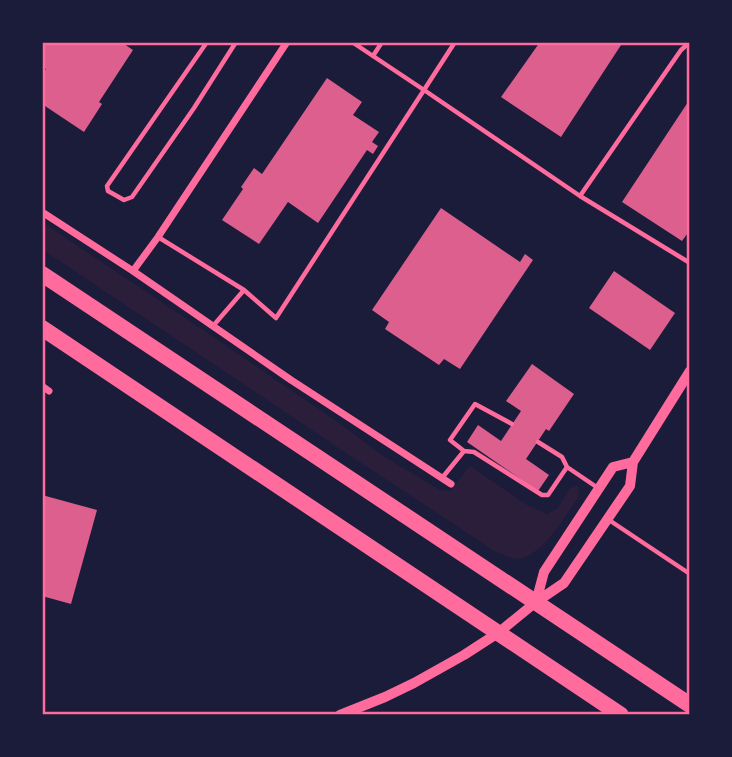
<svg xmlns="http://www.w3.org/2000/svg" width="732" height="757" font-family="Literata,serif">
	<style>
		.green { fill: #2a1e3b }
		.building { fill: #dd5f8e }
		.lines { fill: none; stroke-linecap: round; stroke-linejoin: round }
		.service { stroke: #ff6b9d; stroke-width: 4.5 }
		.minor { stroke: #ff6b9d; stroke-width: 7 }
		.tertiary { stroke: #ff6b9d; stroke-width: 10 }
		.trunk { stroke: #ff6b9d; stroke-width: 16 }
		.neatline { fill: none; stroke: #ff6b9d; stroke-width: 2.5 }
	</style>
	<rect width="100%" height="100%" fill="#1b1b3a"/>
	<!-- green -->
	<path class="green" d="M 42,222 L 206,332 L 339,423 L 383,456 L 440,490 L 450,491 L 470,466 L 527,505 L 547,514 L 557,509 L 570,488 L 578,486 L 579,496 C 566,515 543,557 517,559 C 510,559 503,554 496,552 L 346,453 L 42,249 Z"/>
	<!-- building -->
	<path class="building" d="M 42,42 L 121,42 L 133,50 L 99,102 L 102,104 L 84,132 L 42,104 L 42,75 L 46,69 L 42,66 Z
		M 540,42 L 623,42 L 561,137 L 501,97 Z
		M 327,78 L 362,102 L 353,115 L 379,132 L 372,142 L 378,146 L 373,154 L 367,150 L 318,223 L 288,202 L 259,244 L 222,220 L 243,189 L 241,187 L 254,168 L 262,174 Z
		M 690,99 L 690,230 L 682,241 L 622,202 Z
		M 441,208 L 520,262 L 525,254 L 533,260 L 460,369 L 444,359 L 439,365 L 385,329 L 389,322 L 372,310 Z
		M 614,271 L 675,313 L 650,350 L 589,308 Z
		M 532,364 L 574,394 L 549,431 L 546,429 L 526,459 L 549,475 L 538,491 L 467,442 L 478,425 L 501,441 L 521,411 L 506,401 Z
		M 42,495 L 97,510 L 71,604 L 42,596 Z"/>
	<g class="lines">
		<!-- service -->
		<path class="service" d="M 207,42 L 107,186 L 108,191 L 124,200 L 132,197 L 194,108 L 236,42
			M 352,42 L 424,90 L 455,42
			M 373,56 L 382,42
			M 580,196 L 681,50 L 690,42
			M 158,237 L 244,290 L 276,318 L 424,90 L 580,196 L 690,263
			M 213,326 L 244,290
			M 538,442 L 562,457 L 567,467 L 598,488
			M 464,451 L 450,440 L 475,404 L 512,424
			M 442,478 L 464,451 L 474,452 L 542,495 L 548,495 L 567,467
			M 609,520 L 690,574"/>
		<!-- minor -->
		<path class="minor" d="M 42,212 L 133,271 L 291,380 L 451,484
			M 133,271 L 158,237 L 287,42
			M 42,386 L 49,391"/>
		<!-- tertiary -->
		<path class="tertiary" d="M 536,602 L 544,572 L 613,467 L 633,462
			M 340,715 L 385,697 L 414,683 L 464,655 L 498,633 L 536,602 L 564,583 L 630,486 L 633,462 L 690,371"/>
		<!-- trunk -->
		<path class="trunk" d="M 42,274 L 690,705
			M 42,328 L 621,715"/>
	</g>
	<!-- border -->
	<rect width="732" height="757" fill="none" stroke="#1b1b3a" stroke-width="88"/>
	<rect x="44" y="44" width="644" height="669" class="neatline"/>
</svg>
